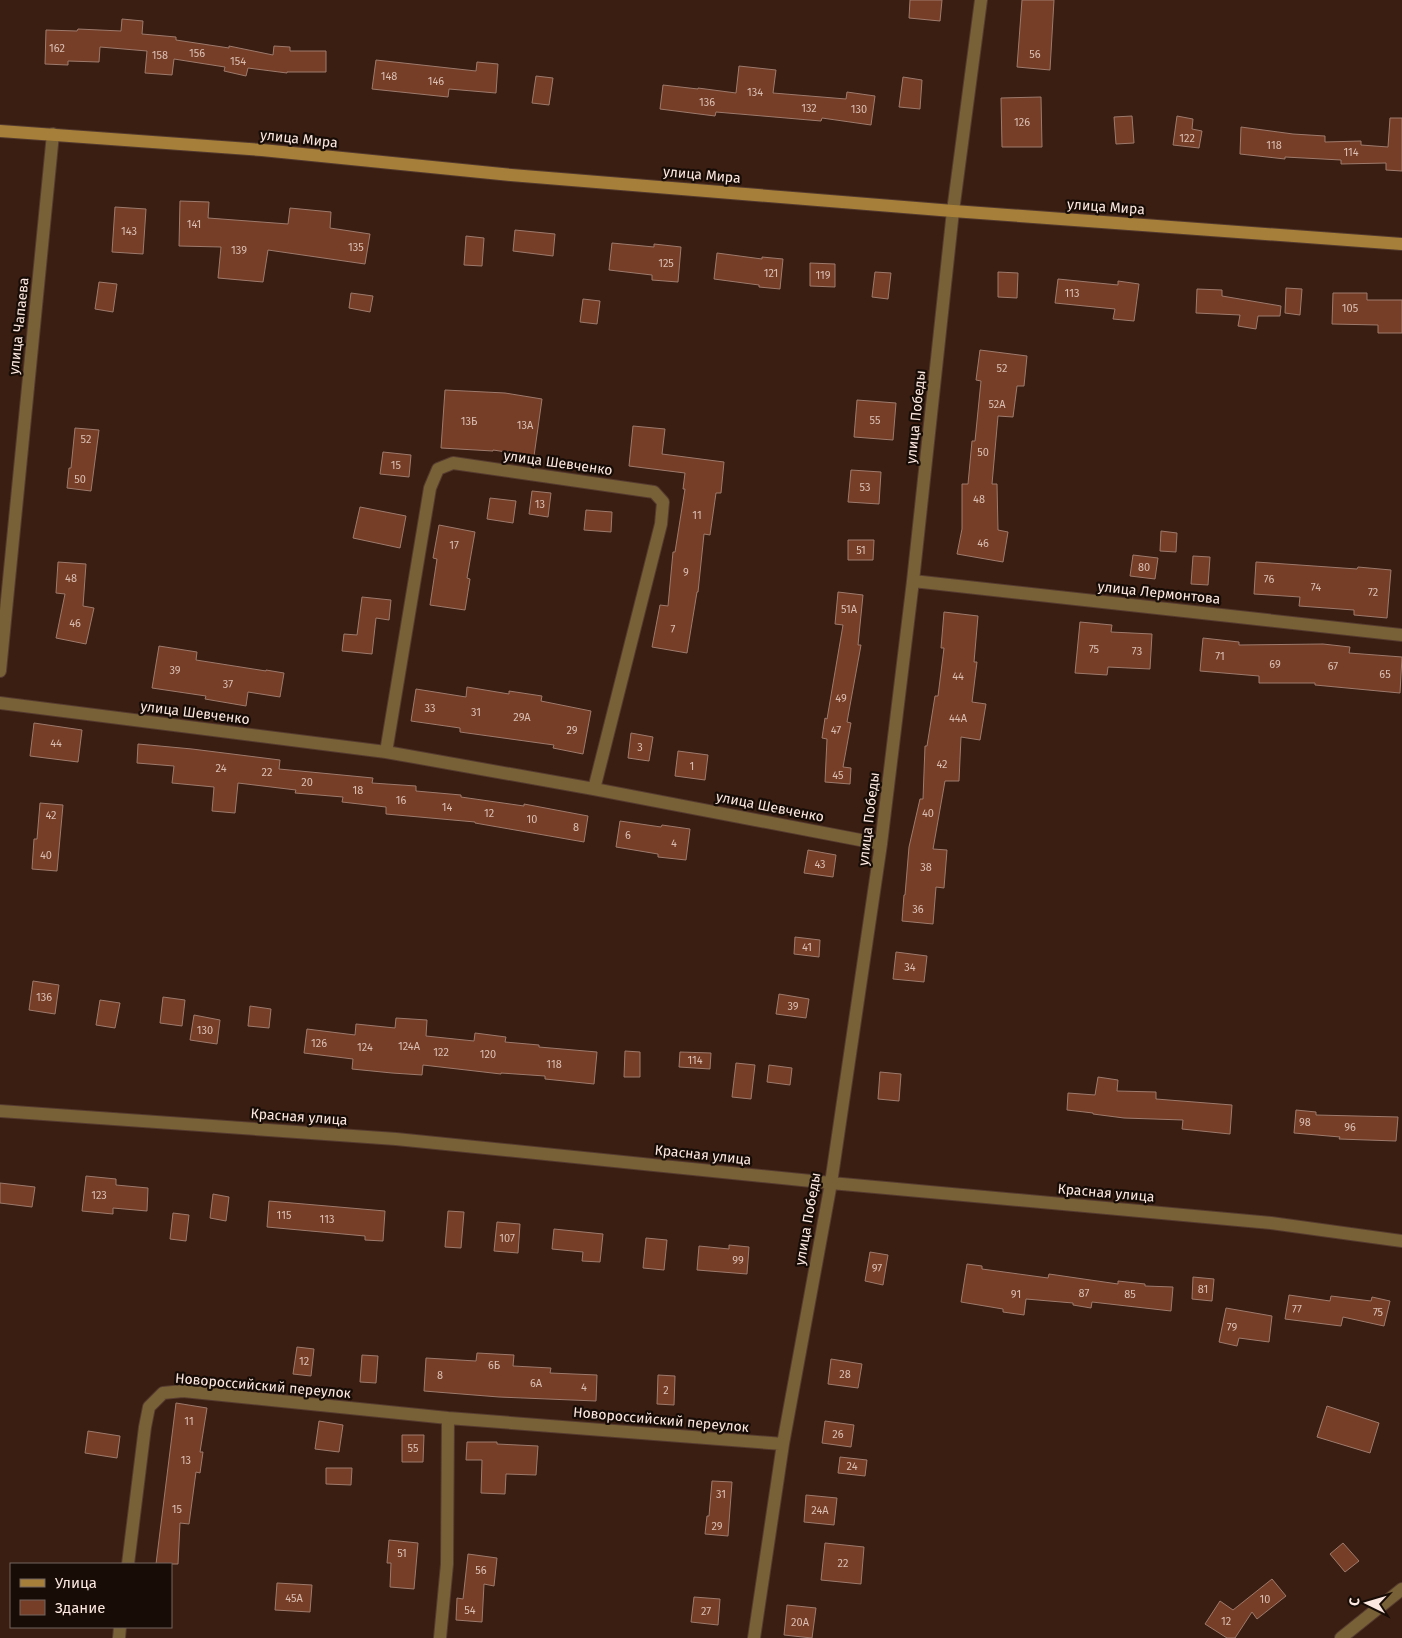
<svg xmlns="http://www.w3.org/2000/svg" width="1402" height="1638" font-family="'Fira Sans',sans-serif">
	<style>
		.building { fill: #763e27; stroke: #9d7a6c }
		.lines { fill: none; stroke-linecap: round; stroke-linejoin: round }
		.street-casing { stroke: #553a2f; stroke-width: 14 }
		.secondary-casing { stroke: #553a2f; stroke-width: 14 }
		.street { stroke: #786037; stroke-width: 12 }
		.secondary { stroke: #a6803a; stroke-width: 12 }
		.labels { text-anchor: middle; dominant-baseline: central; stroke-width: 4.5; stroke-linejoin: round; paint-order: stroke }
		.number-label { font-size: 11px; fill: #dabeb2 }
		.street-label { font-size: 14px; fill: #fce8e0; stroke: #180c07 }
	</style>
	<rect width="100%" height="100%" fill="#3a1e12"/>
	<!-- building -->
	<path class="building" d="M 910,0 L 942,0 L 940,21 L 909,18 Z
		M 1022,0 L 1054,0 L 1050,70 L 1017,67 Z
		M 122,19 L 143,21 L 142,34 L 176,37 L 176,40 L 229,48 L 229,46 L 273,55 L 274,46 L 290,47 L 290,51 L 326,51 L 326,72 L 287,72 L 287,73 L 248,68 L 246,76 L 224,71 L 225,67 L 174,59 L 172,75 L 145,73 L 147,51 L 100,47 L 99,62 L 68,61 L 68,65 L 45,64 L 46,30 L 77,31 L 78,29 L 121,31 Z
		M 376,60 L 476,71 L 477,62 L 498,64 L 496,93 L 449,89 L 448,97 L 372,89 Z
		M 739,66 L 776,70 L 773,93 L 846,99 L 847,92 L 875,96 L 871,125 L 822,118 L 821,121 L 716,112 L 715,116 L 660,109 L 663,85 L 698,89 L 698,88 L 736,93 Z
		M 536,76 L 553,78 L 549,105 L 532,103 Z
		M 903,77 L 922,80 L 920,109 L 899,107 Z
		M 1041,97 L 1042,147 L 1002,147 L 1001,98 Z
		M 1132,116 L 1134,143 L 1116,144 L 1114,117 Z
		M 1177,116 L 1193,119 L 1192,129 L 1202,131 L 1199,148 L 1173,145 Z
		M 1390,118 L 1402,118 L 1402,171 L 1386,170 L 1386,163 L 1341,164 L 1341,160 L 1285,157 L 1285,159 L 1240,154 L 1241,127 L 1293,134 L 1325,136 L 1325,142 L 1361,141 L 1361,145 L 1388,147 Z
		M 180,201 L 209,202 L 208,218 L 288,224 L 290,208 L 331,212 L 330,228 L 370,234 L 365,264 L 268,250 L 263,282 L 218,278 L 221,247 L 179,246 Z
		M 115,207 L 146,209 L 143,254 L 112,252 Z
		M 515,230 L 555,234 L 553,256 L 513,251 Z
		M 466,236 L 484,238 L 482,266 L 464,265 Z
		M 612,243 L 654,247 L 654,244 L 681,247 L 678,282 L 652,280 L 652,275 L 609,270 Z
		M 717,253 L 762,259 L 762,257 L 783,259 L 780,289 L 759,287 L 759,285 L 714,279 Z
		M 810,263 L 835,264 L 835,287 L 810,286 Z
		M 875,272 L 891,273 L 888,299 L 872,297 Z
		M 998,272 L 1018,273 L 1017,298 L 998,297 Z
		M 1058,279 L 1118,285 L 1118,281 L 1139,284 L 1134,321 L 1113,319 L 1115,309 L 1055,303 Z
		M 99,282 L 117,284 L 113,312 L 95,309 Z
		M 1286,288 L 1302,289 L 1300,315 L 1285,313 Z
		M 1197,289 L 1222,290 L 1222,296 L 1281,306 L 1280,316 L 1258,316 L 1256,329 L 1238,326 L 1240,315 L 1196,313 Z
		M 351,293 L 373,296 L 370,312 L 349,308 Z
		M 1333,293 L 1367,293 L 1367,300 L 1402,300 L 1402,333 L 1378,333 L 1378,325 L 1332,324 Z
		M 583,299 L 600,301 L 597,324 L 580,322 Z
		M 980,350 L 1027,356 L 1024,386 L 1017,386 L 1013,417 L 998,416 L 992,484 L 997,484 L 998,530 L 1008,532 L 1003,562 L 957,554 L 962,529 L 962,484 L 968,484 L 972,441 L 975,441 L 981,381 L 976,380 Z
		M 445,390 L 505,393 L 542,399 L 534,456 L 493,450 L 493,451 L 441,448 Z
		M 857,400 L 896,403 L 893,440 L 854,437 Z
		M 633,426 L 665,429 L 662,454 L 724,462 L 721,493 L 716,493 L 710,535 L 704,534 L 698,592 L 697,592 L 687,653 L 652,647 L 660,605 L 668,606 L 673,552 L 675,552 L 685,489 L 683,489 L 685,473 L 629,466 Z
		M 75,428 L 99,430 L 91,491 L 67,488 L 69,468 L 71,468 Z
		M 383,452 L 411,455 L 409,477 L 380,474 Z
		M 851,470 L 881,472 L 879,504 L 848,502 Z
		M 532,491 L 551,493 L 548,517 L 529,514 Z
		M 490,498 L 516,501 L 513,523 L 487,519 Z
		M 360,507 L 406,516 L 400,548 L 353,538 Z
		M 586,510 L 612,512 L 611,532 L 584,530 Z
		M 439,525 L 475,532 L 467,578 L 470,579 L 465,610 L 430,605 L 437,559 L 433,558 Z
		M 1161,531 L 1177,533 L 1176,552 L 1160,551 Z
		M 848,540 L 874,540 L 873,560 L 848,560 Z
		M 1133,555 L 1158,558 L 1155,579 L 1130,576 Z
		M 1193,556 L 1210,557 L 1208,585 L 1191,584 Z
		M 58,562 L 86,564 L 83,606 L 94,608 L 86,644 L 56,638 L 65,594 L 56,593 Z
		M 1256,562 L 1357,569 L 1358,567 L 1391,570 L 1387,618 L 1354,615 L 1354,610 L 1299,606 L 1300,597 L 1254,594 Z
		M 838,592 L 863,595 L 858,645 L 861,645 L 847,722 L 851,723 L 843,767 L 851,768 L 850,784 L 825,782 L 827,739 L 822,738 L 825,718 L 827,719 L 843,625 L 835,624 Z
		M 362,597 L 391,600 L 389,620 L 376,618 L 372,654 L 342,651 L 344,634 L 357,635 Z
		M 944,612 L 978,616 L 974,662 L 977,662 L 972,702 L 986,704 L 980,740 L 961,737 L 959,781 L 945,781 L 933,849 L 947,850 L 944,888 L 936,887 L 933,924 L 902,921 L 904,895 L 905,895 L 909,847 L 920,799 L 923,799 L 925,746 L 927,746 L 935,696 L 938,696 L 944,648 L 941,648 Z
		M 1080,622 L 1112,625 L 1111,632 L 1152,634 L 1150,669 L 1108,667 L 1107,675 L 1075,673 Z
		M 1203,638 L 1239,642 L 1239,645 L 1323,644 L 1350,647 L 1349,653 L 1402,657 L 1400,693 L 1315,685 L 1315,683 L 1259,683 L 1259,676 L 1200,671 Z
		M 159,646 L 197,652 L 196,660 L 266,671 L 266,670 L 284,673 L 280,697 L 248,692 L 246,706 L 205,699 L 206,696 L 152,688 Z
		M 467,687 L 509,694 L 509,691 L 542,696 L 541,701 L 591,711 L 583,754 L 553,748 L 554,745 L 460,732 L 460,728 L 411,721 L 416,689 L 466,697 Z
		M 34,723 L 82,730 L 78,762 L 30,756 Z
		M 631,733 L 653,737 L 649,761 L 628,758 Z
		M 138,744 L 192,749 L 280,760 L 279,769 L 373,778 L 372,783 L 416,786 L 416,791 L 461,795 L 461,797 L 524,806 L 524,804 L 588,816 L 584,842 L 475,823 L 475,822 L 386,814 L 386,807 L 342,802 L 343,797 L 295,793 L 296,790 L 238,783 L 235,813 L 212,811 L 214,787 L 172,783 L 174,766 L 137,763 Z
		M 678,751 L 708,755 L 705,780 L 675,776 Z
		M 40,803 L 63,805 L 57,871 L 32,869 L 34,839 L 37,839 Z
		M 620,821 L 661,827 L 662,825 L 690,829 L 686,860 L 658,857 L 658,854 L 616,847 Z
		M 808,850 L 836,855 L 833,877 L 804,873 Z
		M 795,937 L 820,940 L 819,957 L 794,954 Z
		M 896,952 L 927,956 L 924,982 L 893,979 Z
		M 33,981 L 59,985 L 55,1014 L 29,1010 Z
		M 779,994 L 809,999 L 806,1018 L 776,1014 Z
		M 163,997 L 185,1000 L 182,1026 L 160,1023 Z
		M 100,1000 L 120,1003 L 115,1028 L 96,1025 Z
		M 250,1006 L 271,1009 L 269,1028 L 248,1026 Z
		M 194,1015 L 220,1020 L 217,1044 L 190,1040 Z
		M 396,1018 L 427,1020 L 426,1036 L 474,1041 L 475,1033 L 506,1037 L 505,1042 L 539,1045 L 539,1047 L 597,1052 L 594,1084 L 545,1079 L 545,1076 L 501,1073 L 501,1074 L 423,1065 L 422,1075 L 392,1073 L 352,1069 L 353,1059 L 304,1053 L 307,1029 L 355,1035 L 356,1024 L 395,1028 Z
		M 625,1051 L 640,1052 L 640,1077 L 624,1077 Z
		M 680,1052 L 711,1053 L 710,1069 L 679,1067 Z
		M 736,1063 L 755,1065 L 751,1099 L 732,1097 Z
		M 769,1065 L 792,1068 L 790,1085 L 767,1082 Z
		M 880,1072 L 901,1074 L 899,1101 L 878,1099 Z
		M 1098,1077 L 1118,1080 L 1117,1091 L 1156,1092 L 1156,1099 L 1232,1105 L 1230,1134 L 1182,1129 L 1183,1120 L 1124,1118 L 1093,1114 L 1093,1113 L 1067,1110 L 1068,1093 L 1095,1095 Z
		M 1296,1110 L 1316,1112 L 1316,1115 L 1398,1117 L 1396,1141 L 1339,1139 L 1340,1137 L 1294,1133 Z
		M 86,1176 L 116,1179 L 116,1185 L 148,1188 L 147,1211 L 113,1208 L 113,1214 L 82,1211 Z
		M 0,1183 L 35,1187 L 32,1207 L 0,1203 Z
		M 213,1194 L 229,1197 L 226,1221 L 210,1218 Z
		M 269,1201 L 385,1211 L 383,1241 L 365,1240 L 365,1236 L 267,1227 Z
		M 448,1211 L 464,1212 L 461,1248 L 445,1247 Z
		M 173,1213 L 189,1215 L 186,1241 L 170,1239 Z
		M 497,1222 L 520,1224 L 518,1253 L 494,1251 Z
		M 554,1229 L 603,1234 L 600,1262 L 582,1261 L 583,1252 L 552,1249 Z
		M 646,1238 L 667,1240 L 664,1270 L 643,1268 Z
		M 729,1245 L 749,1247 L 747,1274 L 697,1270 L 699,1246 L 729,1249 Z
		M 870,1252 L 888,1255 L 883,1285 L 865,1281 Z
		M 967,1264 L 982,1266 L 982,1269 L 1048,1278 L 1049,1274 L 1118,1284 L 1118,1281 L 1145,1284 L 1145,1286 L 1173,1287 L 1171,1311 L 1092,1302 L 1091,1308 L 1073,1305 L 1073,1303 L 1026,1299 L 1024,1315 L 1003,1312 L 1003,1309 L 961,1302 Z
		M 1193,1277 L 1214,1279 L 1212,1301 L 1192,1299 Z
		M 1289,1295 L 1330,1301 L 1331,1296 L 1371,1301 L 1372,1297 L 1390,1301 L 1384,1326 L 1343,1317 L 1341,1326 L 1285,1319 Z
		M 1226,1308 L 1272,1316 L 1269,1342 L 1239,1338 L 1237,1346 L 1219,1342 Z
		M 297,1347 L 314,1349 L 311,1376 L 293,1374 Z
		M 477,1353 L 514,1355 L 513,1366 L 551,1368 L 550,1373 L 597,1375 L 596,1401 L 499,1397 L 424,1391 L 426,1358 L 476,1361 Z
		M 362,1355 L 378,1356 L 376,1383 L 360,1382 Z
		M 831,1359 L 862,1364 L 858,1388 L 828,1384 Z
		M 658,1375 L 675,1376 L 674,1405 L 657,1404 Z
		M 176,1403 L 207,1408 L 200,1452 L 203,1452 L 200,1473 L 196,1472 L 189,1524 L 180,1523 L 178,1564 L 156,1564 Z
		M 1327,1406 L 1379,1423 L 1370,1453 L 1317,1437 Z
		M 319,1421 L 343,1425 L 339,1452 L 315,1449 Z
		M 825,1421 L 854,1425 L 851,1447 L 822,1443 Z
		M 88,1431 L 120,1436 L 117,1458 L 85,1453 Z
		M 402,1435 L 424,1435 L 423,1462 L 402,1462 Z
		M 467,1442 L 497,1442 L 497,1444 L 538,1446 L 536,1475 L 506,1474 L 505,1494 L 481,1493 L 482,1460 L 466,1460 Z
		M 840,1457 L 867,1460 L 865,1476 L 838,1473 Z
		M 326,1468 L 352,1468 L 351,1485 L 326,1484 Z
		M 712,1481 L 732,1482 L 728,1536 L 705,1534 L 707,1516 L 709,1516 Z
		M 806,1495 L 837,1498 L 834,1525 L 804,1522 Z
		M 389,1540 L 418,1543 L 414,1589 L 390,1587 L 391,1563 L 387,1563 Z
		M 825,1543 L 864,1547 L 861,1584 L 821,1580 Z
		M 1343,1543 L 1359,1561 L 1345,1572 L 1330,1554 Z
		M 468,1554 L 497,1558 L 494,1586 L 484,1584 L 482,1622 L 456,1620 L 457,1598 L 463,1599 Z
		M 1272,1579 L 1286,1596 L 1257,1619 L 1252,1612 L 1235,1638 L 1227,1638 L 1205,1624 L 1220,1601 L 1233,1610 Z
		M 277,1583 L 312,1585 L 310,1612 L 275,1610 Z
		M 694,1597 L 720,1599 L 718,1625 L 691,1622 Z
		M 787,1605 L 816,1608 L 812,1638 L 784,1635 Z"/>
	<g class="lines">
		<!-- street casing -->
		<g class="street-casing">
			<path id="street" d="M 913,581 L 1402,635
				M 0,671 L 53,134
				M 0,703 L 386,752 L 594,789 L 881,844
				M 386,752 L 430,488 L 438,469 L 453,463 L 654,492 L 663,502 L 661,524 L 594,789
				M 0,1111 L 396,1139 L 831,1183 L 1271,1223 L 1402,1241
				M 128,1564 L 145,1427 L 149,1407 L 163,1393 L 183,1391 L 448,1418 L 783,1444
				M 119,1638 L 120,1627
				M 440,1638 L 447,1564 L 448,1418
				M 754,1638 L 783,1444 L 831,1183 L 881,844 L 913,581 L 953,211 L 981,0
				M 1341,1638 L 1402,1589"/>
		</g>
		<!-- secondary casing -->
		<g class="secondary-casing">
			<path id="secondary" d="M 0,131 L 262,150 L 511,175 L 953,211 L 1402,244"/>
		</g>
		<!-- street -->
		<use href="#street" class="street"/>
		<!-- secondary -->
		<use href="#secondary" class="secondary"/>
	</g>
	<g class="labels">
		<!-- number labels -->
		<g class="number-label">
			<text x="57" y="48">162</text>
			<text x="197" y="53">156</text>
			<text x="1035" y="54">56</text>
			<text x="160" y="55">158</text>
			<text x="238" y="61">154</text>
			<text x="389" y="76">148</text>
			<text x="436" y="81">146</text>
			<text x="755" y="92">134</text>
			<text x="707" y="102">136</text>
			<text x="809" y="108">132</text>
			<text x="859" y="109">130</text>
			<text x="1022" y="122">126</text>
			<text x="1187" y="138">122</text>
			<text x="1274" y="145">118</text>
			<text x="1351" y="152">114</text>
			<text x="194" y="224">141</text>
			<text x="129" y="231">143</text>
			<text x="356" y="247">135</text>
			<text x="239" y="250">139</text>
			<text x="666" y="263">125</text>
			<text x="771" y="273">121</text>
			<text x="823" y="275">119</text>
			<text x="1072" y="293">113</text>
			<text x="1350" y="308">105</text>
			<text x="1002" y="368">52</text>
			<text x="997" y="404">52А</text>
			<text x="875" y="420">55</text>
			<text x="469" y="421">13Б</text>
			<text x="525" y="425">13А</text>
			<text x="86" y="439">52</text>
			<text x="983" y="452">50</text>
			<text x="396" y="465">15</text>
			<text x="80" y="479">50</text>
			<text x="865" y="487">53</text>
			<text x="979" y="499">48</text>
			<text x="540" y="504">13</text>
			<text x="697" y="515">11</text>
			<text x="983" y="543">46</text>
			<text x="454" y="545">17</text>
			<text x="861" y="550">51</text>
			<text x="1144" y="567">80</text>
			<text x="686" y="572">9</text>
			<text x="71" y="578">48</text>
			<text x="1269" y="579">76</text>
			<text x="1316" y="587">74</text>
			<text x="1373" y="592">72</text>
			<text x="849" y="609">51А</text>
			<text x="75" y="623">46</text>
			<text x="673" y="629">7</text>
			<text x="1094" y="649">75</text>
			<text x="1137" y="651">73</text>
			<text x="1220" y="656">71</text>
			<text x="1275" y="664">69</text>
			<text x="1333" y="666">67</text>
			<text x="175" y="670">39</text>
			<text x="1385" y="674">65</text>
			<text x="958" y="676">44</text>
			<text x="228" y="684">37</text>
			<text x="841" y="698">49</text>
			<text x="430" y="708">33</text>
			<text x="476" y="712">31</text>
			<text x="522" y="717">29А</text>
			<text x="958" y="718">44А</text>
			<text x="572" y="730">29</text>
			<text x="836" y="730">47</text>
			<text x="56" y="743">44</text>
			<text x="640" y="747">3</text>
			<text x="942" y="764">42</text>
			<text x="692" y="766">1</text>
			<text x="221" y="768">24</text>
			<text x="267" y="772">22</text>
			<text x="838" y="775">45</text>
			<text x="307" y="782">20</text>
			<text x="358" y="790">18</text>
			<text x="401" y="800">16</text>
			<text x="447" y="807">14</text>
			<text x="489" y="813">12</text>
			<text x="928" y="813">40</text>
			<text x="51" y="815">42</text>
			<text x="532" y="819">10</text>
			<text x="576" y="827">8</text>
			<text x="628" y="835">6</text>
			<text x="674" y="843">4</text>
			<text x="46" y="855">40</text>
			<text x="820" y="864">43</text>
			<text x="926" y="867">38</text>
			<text x="918" y="909">36</text>
			<text x="807" y="947">41</text>
			<text x="910" y="967">34</text>
			<text x="44" y="997">136</text>
			<text x="793" y="1006">39</text>
			<text x="205" y="1030">130</text>
			<text x="319" y="1043">126</text>
			<text x="409" y="1046">124А</text>
			<text x="365" y="1047">124</text>
			<text x="441" y="1052">122</text>
			<text x="488" y="1054">120</text>
			<text x="695" y="1060">114</text>
			<text x="554" y="1064">118</text>
			<text x="1305" y="1122">98</text>
			<text x="1350" y="1127">96</text>
			<text x="99" y="1195">123</text>
			<text x="284" y="1215">115</text>
			<text x="327" y="1219">113</text>
			<text x="507" y="1238">107</text>
			<text x="738" y="1260">99</text>
			<text x="877" y="1268">97</text>
			<text x="1203" y="1289">81</text>
			<text x="1084" y="1293">87</text>
			<text x="1016" y="1294">91</text>
			<text x="1130" y="1294">85</text>
			<text x="1297" y="1309">77</text>
			<text x="1378" y="1312">75</text>
			<text x="1232" y="1327">79</text>
			<text x="304" y="1361">12</text>
			<text x="494" y="1365">6Б</text>
			<text x="845" y="1374">28</text>
			<text x="440" y="1375">8</text>
			<text x="536" y="1383">6А</text>
			<text x="584" y="1387">4</text>
			<text x="666" y="1390">2</text>
			<text x="189" y="1421">11</text>
			<text x="838" y="1434">26</text>
			<text x="413" y="1448">55</text>
			<text x="186" y="1460">13</text>
			<text x="852" y="1466">24</text>
			<text x="721" y="1494">31</text>
			<text x="177" y="1509">15</text>
			<text x="820" y="1510">24А</text>
			<text x="717" y="1526">29</text>
			<text x="402" y="1553">51</text>
			<text x="843" y="1563">22</text>
			<text x="481" y="1570">56</text>
			<text x="294" y="1598">45А</text>
			<text x="1265" y="1599">10</text>
			<text x="470" y="1610">54</text>
			<text x="706" y="1611">27</text>
			<text x="1226" y="1621">12</text>
			<text x="800" y="1622">20А</text>
		</g>
		<!-- street labels -->
		<g class="street-label">
			<text transform="translate(299 139) rotate(6)">улица Мира</text>
			<text transform="translate(702 175) rotate(5)">улица Мира</text>
			<text transform="translate(1106 207) rotate(4)">улица Мира</text>
			<text transform="translate(19 326) rotate(-84)">улица Чапаева</text>
			<text transform="translate(916 417) rotate(-84)">улица Победы</text>
			<text transform="translate(558 463) rotate(8)">улица Шевченко</text>
			<text transform="translate(1159 593) rotate(6)">улица Лермонтова</text>
			<text transform="translate(195 713) rotate(7)">улица Шевченко</text>
			<text transform="translate(770 807) rotate(11)">улица Шевченко</text>
			<text transform="translate(869 819) rotate(-83)">улица Победы</text>
			<text transform="translate(299 1117) rotate(4)">Красная улица</text>
			<text transform="translate(703 1155) rotate(6)">Красная улица</text>
			<text transform="translate(1106 1193) rotate(5)">Красная улица</text>
			<text transform="translate(808 1219) rotate(-80)">улица Победы</text>
			<text transform="translate(263 1386) rotate(5)">Новороссийский переулок</text>
			<text transform="translate(661 1420) rotate(5)">Новороссийский переулок</text>
		</g>
	</g>
	<!-- legend -->
	<rect x="10" y="1563" width="162" height="65" fill="#180c07" stroke="#73645e"/>
	<rect x="20" y="1579" width="25" height="8" fill="#a6803a" stroke="#73645e"/>
	<text x="55" y="1588" font-size="15" fill="#fce8e0">Улица</text>
	<rect x="20" y="1600" width="25" height="15" fill="#763e27" stroke="#73645e"/>
	<text x="55" y="1613" font-size="15" fill="#fce8e0">Здание</text>
	<!-- north arrow -->
	<g transform="translate(1367 1603) rotate(275)" stroke="#180c07" stroke-width="4" paint-order="stroke">
	<path d="M0-4L9 19L0 12L-9 19Z" fill="#fce8e0"/>
	<text y="-8" font-size="14" font-weight="bold" text-anchor="middle" fill="#fce8e0">С</text>
	</g>
</svg>
